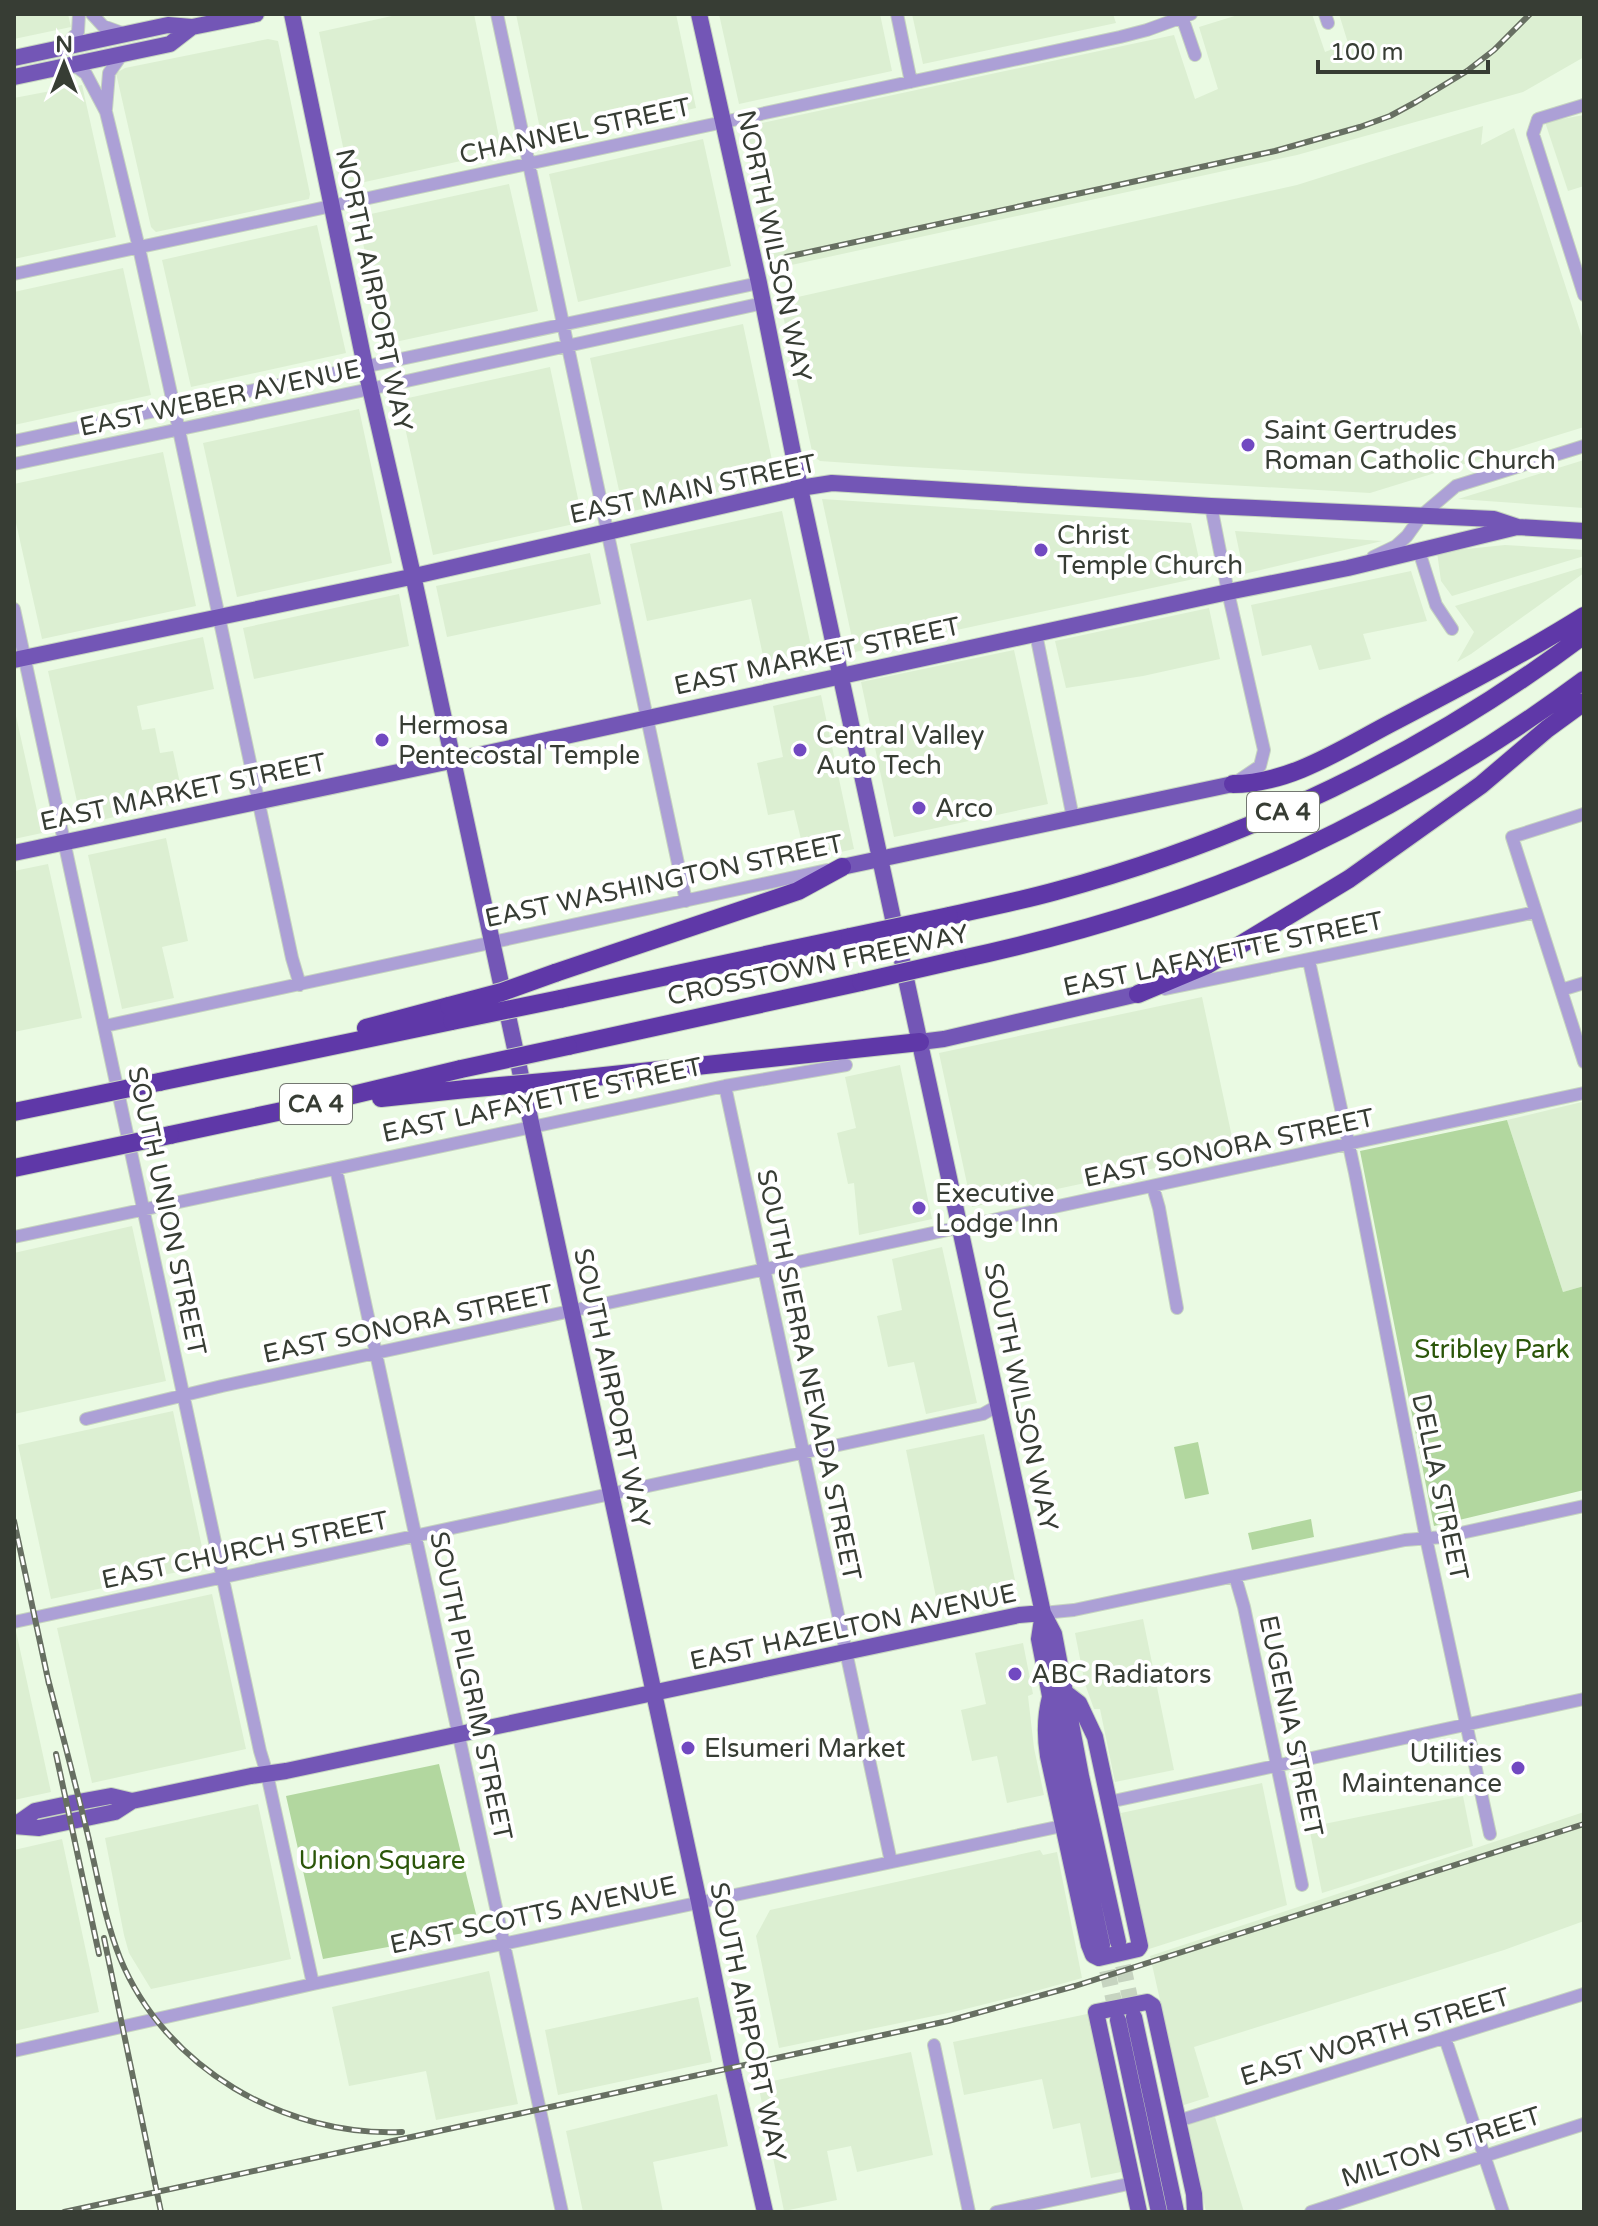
<svg xmlns="http://www.w3.org/2000/svg" width="1598" height="2226" font-family="'Varela Round',sans-serif">
	<style>
		.built { fill: #dcefd2 }
		.green { fill: #b2d79f }
		.lines { fill: none; stroke-linecap: round; stroke-linejoin: round }
		.major-tunnel { stroke: #c6d4c0; stroke-width: 16; stroke-dasharray: 16 8; stroke-linecap: butt }
		.minor-casing { stroke: #c6d4c0; stroke-width: 14 }
		.major-casing { stroke: #c6d4c0; stroke-width: 18 }
		.highway-casing { stroke: #c6d4c0; stroke-width: 20 }
		.minor { stroke: #aca0d6; stroke-width: 12 }
		.major { stroke: #7356b6; stroke-width: 16 }
		.highway { stroke: #5f38a8; stroke-width: 18 }
		.rail-casing { stroke: #676f62; stroke-width: 6 }
		.rail { stroke: #fff; stroke-width: 3; stroke-dasharray: 9; stroke-linecap: butt }
		.highway-bridge-casing { stroke: #c6d4c0; stroke-width: 20; stroke-linecap: butt }
		.highway-bridge { stroke: #5f38a8; stroke-width: 18 }
		.poi-dot { fill: #7149c1; stroke: #fff; stroke-width: 3 }
		.labels { text-anchor: middle; dominant-baseline: central; stroke-width: 8; stroke-linejoin: round; paint-order: stroke }
		.shield { fill: #fff; stroke: #737771; stroke-width: 2 }
		.shield-label { font-size: 24px; font-weight: bold; fill: #373d34 }
		.street-label { font-size: 26px; fill: #373d34; stroke: #fff }
		.poi-label { font-size: 26px; fill: #373d34; stroke: #fff; text-anchor: start }
		.park-label { font-size: 26px; fill: #2b5609; stroke: #fff }
	</style>
	<rect width="100%" height="100%" fill="#eafae3"/>
	<!-- built -->
	<path class="built" d="M 14,14 L 68,14 L 71,27 L 14,39 Z
		M 401,14 L 474,14 L 502,152 L 351,185 L 319,32 Z
		M 516,14 L 676,14 L 696,108 L 543,143 Z
		M 719,14 L 880,14 L 892,71 L 739,104 Z
		M 912,14 L 1113,14 L 1116,23 L 923,64 Z
		M 1241,14 L 1312,14 L 1325,52 L 1348,43 L 1339,14 L 1584,14 L 1584,57 L 1523,92 L 1297,155 L 773,269 L 743,127 L 1174,35 L 1195,99 L 1218,89 L 1199,27 Z
		M 268,39 L 278,41 L 310,194 L 309,199 L 156,232 L 151,227 L 116,73 L 125,68 Z
		M 82,85 L 116,237 L 14,259 L 14,98 Z
		M 1584,115 L 1584,186 L 1568,191 L 1545,122 Z
		M 1483,126 L 1481,145 L 1514,128 L 1584,343 L 1584,427 L 1370,493 L 893,466 L 820,461 L 813,456 L 780,301 L 1297,185 Z
		M 703,139 L 731,266 L 578,302 L 549,174 Z
		M 509,184 L 538,311 L 386,344 L 357,217 Z
		M 317,225 L 346,353 L 191,387 L 162,260 Z
		M 123,268 L 151,395 L 14,425 L 14,292 Z
		M 743,324 L 776,479 L 624,513 L 590,358 Z
		M 550,367 L 583,522 L 433,555 L 399,400 Z
		M 359,409 L 392,563 L 237,597 L 203,443 Z
		M 163,452 L 196,606 L 42,639 L 14,514 L 14,484 Z
		M 1584,460 L 1584,508 L 1458,499 Z
		M 822,499 L 1191,523 L 1203,577 L 855,652 Z
		M 782,511 L 815,665 L 767,675 L 751,599 L 647,621 L 630,544 Z
		M 1235,531 L 1382,541 L 1244,574 Z
		M 1505,545 L 1584,550 L 1584,556 L 1452,596 L 1441,581 L 1437,552 Z
		M 590,553 L 601,604 L 447,637 L 436,586 Z
		M 1584,567 L 1584,573 L 1471,654 L 1457,662 L 1474,632 L 1455,606 Z
		M 1411,571 L 1427,621 L 1363,634 L 1371,659 L 1319,670 L 1311,645 L 1262,656 L 1251,605 Z
		M 399,594 L 409,646 L 254,679 L 243,628 Z
		M 1209,608 L 1220,659 L 1143,676 L 1066,688 L 1055,641 Z
		M 203,637 L 214,689 L 137,706 L 142,730 L 155,728 L 160,753 L 173,751 L 184,802 L 82,824 L 48,671 Z
		M 1014,650 L 1048,804 L 894,837 L 861,682 Z
		M 821,695 L 854,849 L 806,860 L 794,810 L 768,815 L 757,763 L 783,757 L 773,706 Z
		M 14,707 L 42,833 L 14,839 Z
		M 166,838 L 188,941 L 162,947 L 174,998 L 122,1009 L 88,855 Z
		M 48,864 L 82,1018 L 14,1032 L 14,871 Z
		M 1202,997 L 1235,1151 L 972,1207 L 939,1053 Z
		M 900,1065 L 932,1219 L 859,1235 L 854,1183 L 848,1184 L 837,1133 L 856,1128 L 845,1077 Z
		M 1582,1102 L 1584,1107 L 1584,1286 L 1563,1292 L 1507,1120 Z
		M 132,1226 L 166,1381 L 14,1414 L 14,1253 Z
		M 942,1247 L 977,1403 L 926,1414 L 914,1362 L 888,1367 L 877,1316 L 902,1310 L 892,1259 Z
		M 173,1411 L 206,1566 L 51,1599 L 18,1445 Z
		M 984,1434 L 1016,1585 L 937,1602 L 906,1450 Z
		M 212,1594 L 246,1749 L 92,1783 L 57,1628 Z
		M 1143,1619 L 1174,1770 L 1115,1782 L 1100,1709 L 1094,1709 L 1085,1684 L 1075,1633 Z
		M 14,1622 L 51,1792 L 14,1800 Z
		M 1023,1643 L 1033,1694 L 1028,1696 L 1034,1748 L 1044,1795 L 1007,1803 L 997,1756 L 972,1761 L 961,1710 L 986,1704 L 975,1653 Z
		M 1262,1783 L 1287,1905 L 1149,1949 L 1121,1813 Z
		M 1463,1796 L 1473,1846 L 1322,1893 L 1309,1827 Z
		M 258,1804 L 291,1959 L 151,1989 L 129,1953 L 124,1935 L 105,1838 Z
		M 1584,1812 L 1584,1921 L 1504,1950 L 1194,2047 L 1209,2097 L 1184,2105 L 1150,1956 Z
		M 62,1839 L 99,2012 L 14,2031 L 14,1850 Z
		M 1040,1850 L 1043,1855 L 1057,1852 L 1082,1978 L 1018,1996 L 953,2012 L 779,2048 L 756,1936 L 770,1910 Z
		M 489,1971 L 518,2104 L 436,2120 L 426,2071 L 349,2086 L 332,2007 Z
		M 698,1997 L 712,2062 L 558,2095 L 545,2030 Z
		M 1092,2013 L 1126,2171 L 1091,2178 L 1080,2123 L 1053,2129 L 1042,2079 L 964,2095 L 953,2042 Z
		M 911,2052 L 933,2155 L 857,2172 L 851,2146 L 827,2151 L 837,2200 L 784,2211 L 758,2084 Z
		M 717,2094 L 728,2146 L 653,2162 L 663,2212 L 583,2212 L 566,2131 Z
		M 1215,2117 L 1244,2212 L 1206,2212 L 1188,2125 Z"/>
	<!-- green -->
	<path class="green" d="M 1507,1120 L 1563,1292 L 1584,1286 L 1584,1490 L 1434,1526 L 1360,1151 Z
		M 1198,1442 L 1209,1494 L 1185,1499 L 1174,1447 Z
		M 1311,1519 L 1314,1537 L 1252,1550 L 1248,1533 Z
		M 439,1764 L 480,1930 L 323,1959 L 286,1796 Z"/>
	<g class="lines">
		<!-- major-tunnel -->
		<path class="major-tunnel" d="M 1118,1942 L 1134,2017
			M 1102,1947 L 1118,2020"/>
		<!-- minor casing -->
		<g class="minor-casing">
			<path id="minor" d="M 92,14 L 103,26 L 122,33
				M 497,14 L 686,901
				M 897,14 L 911,82
				M 1181,14 L 1195,55
				M 1325,14 L 1328,23
				M 65,46 L 78,32 L 79,14
				M 69,65 L 78,68 L 86,74 L 106,112 L 139,248 L 174,407 L 292,958 L 300,985
				M 1584,105 L 1538,119 L 1533,134 L 1584,295
				M 106,109 L 109,73 L 123,53
				M 14,274 L 1120,37 L 1147,30 L 1191,14
				M 14,441 L 759,283
				M 14,464 L 370,389 L 763,303
				M 1211,506 L 1228,592 L 1264,750 L 1260,766 L 1235,783
				M 1419,551 L 1436,605 L 1452,629
				M 1373,557 L 1396,546 L 1407,536 L 1422,515 L 1456,486 L 1584,446
				M 14,609 L 260,1751 L 267,1774 L 313,1984
				M 1036,634 L 1073,818
				M 1584,814 L 1512,837 L 1584,1062
				M 1309,961 L 1355,1173 L 1426,1538 L 1490,1834
				M 1165,989 L 1536,912
				M 1561,990 L 1584,983
				M 105,1026 L 827,870
				M 725,1086 L 891,1862
				M 336,1169 L 562,2212
				M 1153,1187 L 1159,1208 L 1177,1308
				M 14,1237 L 725,1086 L 846,1065
				M 86,1419 L 222,1386 L 1584,1093
				M 1235,1576 L 1244,1607 L 1302,1885
				M 1043,1613 L 1074,1610 L 1405,1540 L 1443,1537 L 1584,1506
				M 14,1622 L 983,1414 L 999,1405
				M 1109,1802 L 1584,1699
				M 1445,2038 L 1503,2212
				M 934,2045 L 969,2212
				M 14,2051 L 313,1984 L 1062,1826
				M 1178,2121 L 1584,1994
				M 996,2212 L 1133,2183
				M 1311,2212 L 1584,2124"/>
		</g>
		<!-- major casing -->
		<g class="major-casing">
			<path id="major" d="M 292,14 L 365,366 L 413,575 L 699,1902 L 734,2076 L 765,2212
				M 699,14 L 759,283 L 800,488 L 1043,1613 L 1054,1634 L 1081,1776 L 1118,1942
				M 14,58 L 168,25 L 192,27 L 256,14
				M 14,77 L 170,44 L 192,27
				M 14,660 L 406,578 L 800,488 L 832,483 L 1211,506 L 1494,519 L 1518,527 L 1584,531
				M 14,853 L 446,762 L 1228,592 L 1348,568 L 1517,527
				M 842,867 L 1233,784
				M 920,1042 L 944,1039 L 1138,994
				M 1043,1613 L 1039,1639 L 1066,1779 L 1102,1945
				M 1050,1697 C 1045,1716 1045,1737 1048,1756 L 1089,1945 L 1093,1955 L 1099,1958 L 1138,1949 L 1140,1946 L 1095,1737 L 1079,1703 L 1066,1693
				M 15,1825 L 35,1811 L 73,1803 L 111,1796 L 132,1801
				M 14,1826 L 39,1828 L 115,1812 L 132,1801 L 251,1776 L 286,1771 L 1019,1615 L 1043,1613
				M 1134,2017 L 1176,2212
				M 1118,2020 L 1159,2212
				M 1139,2212 L 1096,2012 L 1147,2002 L 1153,2006 L 1194,2194 L 1195,2212"/>
		</g>
		<!-- highway casing -->
		<g class="highway-casing">
			<path id="highway" d="M 1233,784 C 1292,784 1346,746 1397,720 C 1460,687 1523,654 1584,616
				M 949,916 C 984,908 1020,901 1056,891 C 1246,840 1427,753 1584,635
				M 957,960 C 1073,935 1190,901 1298,851 C 1398,804 1495,746 1584,680
				M 555,973 L 798,891 L 842,867
				M 1138,994 L 1207,965 L 1349,879 L 1481,785 L 1547,729 L 1584,702
				M 560,999 L 850,937
				M 366,1028 L 449,1006
				M 568,1046 L 861,982
				M 576,1079 L 920,1042
				M 159,1082 L 452,1021
				M 381,1098 L 466,1089
				M 170,1135 L 315,1104 L 461,1069"/>
		</g>
		<!-- minor -->
		<use href="#minor" class="minor"/>
		<!-- major -->
		<use href="#major" class="major"/>
		<!-- highway -->
		<use href="#highway" class="highway"/>
		<!-- rail casing -->
		<g class="rail-casing">
			<path id="rail" d="M 786,257 L 1275,151 L 1360,127 L 1390,116 L 1416,102 L 1467,71 L 1494,50 L 1530,14
				M 14,1521 L 49,1684
				M 47,1675 C 61,1730 76,1785 89,1840 C 98,1879 105,1920 120,1958 C 165,2068 285,2137 402,2132
				M 56,1754 L 99,1954
				M 104,1938 L 161,2212
				M 64,2212 L 948,2021 L 1075,1986 L 1584,1824"/>
		</g>
		<!-- rail -->
		<use href="#rail" class="rail"/>
		<!-- highway-bridge casing -->
		<g class="highway-bridge-casing">
			<path id="highway-bridge" d="M 850,937 L 949,916
				M 861,982 L 957,960
				M 449,1006 L 502,992 L 555,973
				M 452,1021 L 560,999
				M 461,1069 L 568,1046
				M 466,1089 L 576,1079
				M 14,1112 L 159,1082
				M 14,1168 L 170,1135"/>
		</g>
		<!-- highway-bridge -->
		<use href="#highway-bridge" class="highway-bridge"/>
	</g>
	<!-- markers -->
	<g class="poi-dot">
		<circle cx="1248" cy="445" r="8"/>
		<circle cx="1041" cy="550" r="8"/>
		<circle cx="382" cy="740" r="8"/>
		<circle cx="800" cy="750" r="8"/>
		<circle cx="919" cy="808" r="8"/>
		<circle cx="919" cy="1208" r="8"/>
		<circle cx="1015" cy="1674" r="8"/>
		<circle cx="688" cy="1748" r="8"/>
		<circle cx="1518" cy="1768" r="8"/>
	</g>
	<g class="labels">
		<!-- shield labels -->
		<g class="shield">
			<rect x="1247" y="792" width="72" height="40" rx="6"/>
			<rect x="280" y="1084" width="72" height="40" rx="6"/>
		</g>
		<g class="shield-label">
			<text x="1283" y="812">CA 4</text>
			<text x="316" y="1104">CA 4</text>
		</g>
		<!-- street labels -->
		<g class="street-label">
			<text transform="translate(575 131) rotate(-12)">CHANNEL STREET</text>
			<text transform="translate(774 246) rotate(78)">NORTH WILSON WAY</text>
			<text transform="translate(374 290) rotate(78)">NORTH AIRPORT WAY</text>
			<text transform="translate(220 398) rotate(-12)">EAST WEBER AVENUE</text>
			<text transform="translate(693 489) rotate(-12)">EAST MAIN STREET</text>
			<text transform="translate(817 656) rotate(-12)">EAST MARKET STREET</text>
			<text transform="translate(183 792) rotate(-12)">EAST MARKET STREET</text>
			<text transform="translate(664 881) rotate(-12)">EAST WASHINGTON STREET</text>
			<text transform="translate(1223 954) rotate(-12)">EAST LAFAYETTE STREET</text>
			<text transform="translate(818 965) rotate(-12)">CROSSTOWN FREEWAY</text>
			<text transform="translate(542 1100) rotate(-12)">EAST LAFAYETTE STREET</text>
			<text transform="translate(1229 1148) rotate(-12)">EAST SONORA STREET</text>
			<text transform="translate(167 1211) rotate(78)">SOUTH UNION STREET</text>
			<text transform="translate(408 1324) rotate(-12)">EAST SONORA STREET</text>
			<text transform="translate(809 1375) rotate(78)">SOUTH SIERRA NEVADA STREET</text>
			<text transform="translate(612 1388) rotate(78)">SOUTH AIRPORT WAY</text>
			<text transform="translate(1021 1397) rotate(78)">SOUTH WILSON WAY</text>
			<text transform="translate(1440 1487) rotate(78)">DELLA STREET</text>
			<text transform="translate(245 1550) rotate(-12)">EAST CHURCH STREET</text>
			<text transform="translate(853 1627) rotate(-12)">EAST HAZELTON AVENUE</text>
			<text transform="translate(471 1686) rotate(78)">SOUTH PILGRIM STREET</text>
			<text transform="translate(1291 1726) rotate(78)">EUGENIA STREET</text>
			<text transform="translate(533 1915) rotate(-12)">EAST SCOTTS AVENUE</text>
			<text transform="translate(748 2022) rotate(78)">SOUTH AIRPORT WAY</text>
			<text transform="translate(1375 2037) rotate(-17)">EAST WORTH STREET</text>
			<text transform="translate(1441 2147) rotate(-18)">MILTON STREET</text>
		</g>
		<!-- poi labels -->
		<g class="poi-label">
			<text x="1264" y="430">Saint Gertrudes<tspan x="1264" dy="30">Roman Catholic Church</tspan></text>
			<text x="1057" y="535">Christ<tspan x="1057" dy="30">Temple Church</tspan></text>
			<text x="398" y="725">Hermosa<tspan x="398" dy="30">Pentecostal Temple</tspan></text>
			<text x="816" y="735">Central Valley<tspan x="816" dy="30">Auto Tech</tspan></text>
			<text x="935" y="808">Arco</text>
			<text x="935" y="1193">Executive<tspan x="935" dy="30">Lodge Inn</tspan></text>
			<text x="1031" y="1674">ABC Radiators</text>
			<text x="704" y="1748">Elsumeri Market</text>
			<text x="1502" y="1753" text-anchor="end">Utilities<tspan x="1502" dy="30">Maintenance</tspan></text>
		</g>
		<!-- park labels -->
		<g class="park-label">
			<text x="1492" y="1349">Stribley Park</text>
			<text x="382" y="1860">Union Square</text>
		</g>
	</g>
	<!-- border -->
	<rect width="1598" height="2226" fill="none" stroke="#373d34" stroke-width="32"/>
	<!-- north arrow -->
	<g transform="translate(64 64)" stroke="#ffffff" stroke-width="6" paint-order="stroke">
	<path d="M0-6L14 30L0 20L-14 30Z" fill="#373d34"/>
	<text y="-12" font-size="22" font-weight="bold" text-anchor="middle" fill="#373d34">N</text>
	</g>
	<!-- scale -->
	<path d="M1318 60v12h170v-12" fill="none" stroke="#373d34" stroke-width="4"/>
	<text x="1330" y="60" font-size="24" fill="#373d34" stroke="#ffffff" stroke-width="6" paint-order="stroke">100 m</text>
</svg>
